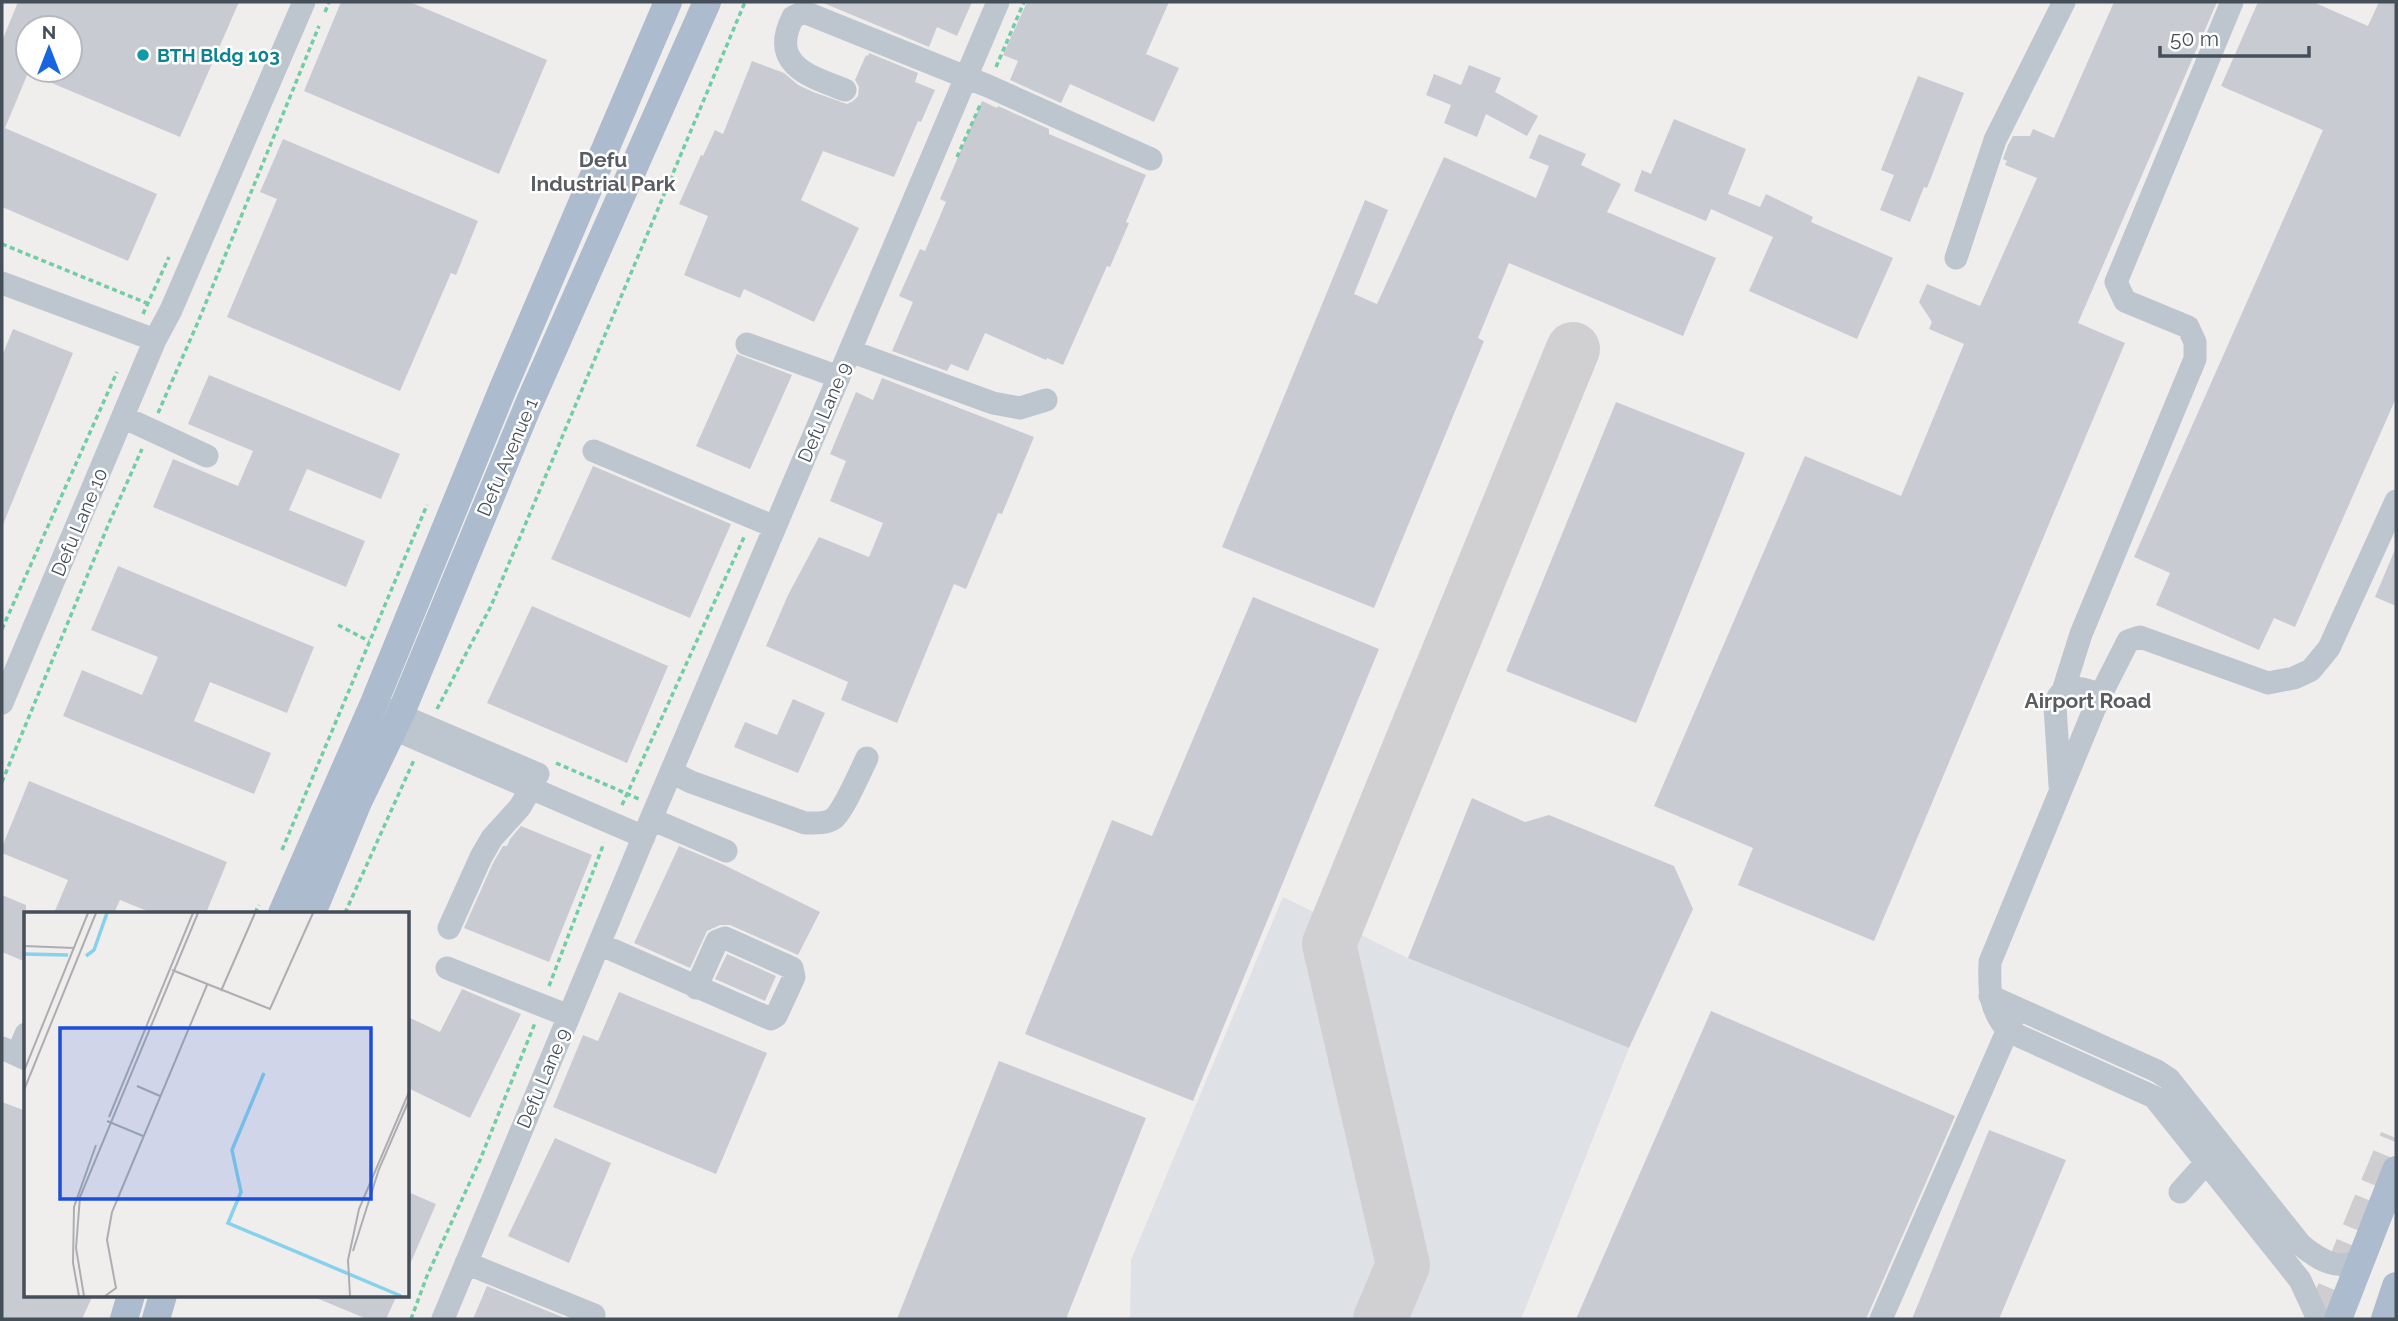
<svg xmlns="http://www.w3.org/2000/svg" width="2398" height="1321" font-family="Raleway,sans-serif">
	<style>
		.airport { fill: #dee1e5 }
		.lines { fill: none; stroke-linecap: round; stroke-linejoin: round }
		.taxiway { stroke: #d0d0d2; stroke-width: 54 }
		.building { fill: #c9cbd3; fill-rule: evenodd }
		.highway-tunnel { stroke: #cecdd0; stroke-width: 32; stroke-dasharray: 32 16; stroke-linecap: butt }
		.path { stroke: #71cda4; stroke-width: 3.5; stroke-dasharray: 5 3.5; stroke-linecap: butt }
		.minor { stroke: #bdc6cf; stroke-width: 23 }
		.major { stroke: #acbbcd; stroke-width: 28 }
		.culture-dot { fill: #0f9aa8; stroke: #fff; stroke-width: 2.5 }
		.labels { text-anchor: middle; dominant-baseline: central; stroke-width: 5; stroke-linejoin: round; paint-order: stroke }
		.culture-label { font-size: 19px; font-weight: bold; fill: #0d838f; stroke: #fff; text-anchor: start }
		.street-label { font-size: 19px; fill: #454f5a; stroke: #fff }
		.neighbourhood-label { font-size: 21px; font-weight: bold; fill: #595d62; stroke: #fff }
		.inset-river { fill: none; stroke: #86d2ec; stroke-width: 3.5 }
		.inset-road { fill: none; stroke: #acaeb2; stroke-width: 2 }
		.view { fill: #1d4ed8; fill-opacity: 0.15; stroke: #1d4ed8; stroke-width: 3.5 }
		.inset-edge { fill: none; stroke: #454f5a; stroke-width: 3.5 }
	</style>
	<rect width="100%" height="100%" fill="#f0eded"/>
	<!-- airport -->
	<path class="airport" d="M 1283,897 L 1408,958 L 1629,1048 L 1521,1319 L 1130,1319 L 1131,1260 Z"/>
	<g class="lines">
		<!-- taxiway -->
		<path class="taxiway" d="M 1380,1319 L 1403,1265 L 1329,944 L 1573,349"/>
	</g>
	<!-- building -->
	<path class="building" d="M 18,2 L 239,2 L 180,137 L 28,73 L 5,128 L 157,194 L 128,261 L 2,207 L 2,41 ZM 28,28 L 70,28 L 70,70 L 28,70 Z
		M 341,2 L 410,2 L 547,60 L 499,174 L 304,91 Z
		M 821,2 L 972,2 L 957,36 L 937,27 L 929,47 Z
		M 1027,2 L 1169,2 L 1146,54 L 1179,68 L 1154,122 L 1070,84 L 1061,103 L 1010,80 L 1018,61 L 1003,55 Z
		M 2114,2 L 2217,2 L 2078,323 L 2125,343 L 1874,941 L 1738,885 L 1753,848 L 1654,806 L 1805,456 L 1901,496 L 1964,344 L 1929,329 L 1932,322 L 1919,302 L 1927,284 L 1980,306 L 2037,178 L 2005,165 L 2007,161 L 2003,159 L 2008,145 L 2013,136 L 2030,136 L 2033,129 L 2054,138 Z
		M 2258,2 L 2313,2 L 2368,26 L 2379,2 L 2396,2 L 2396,398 L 2295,627 L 2274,618 L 2259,650 L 2156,605 L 2170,573 L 2134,557 L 2323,130 L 2221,86 Z
		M 869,53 L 918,73 L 915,82 L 935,90 L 921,122 L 918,121 L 894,177 L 823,151 L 801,200 L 859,228 L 814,322 L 744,289 L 740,298 L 684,275 L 708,216 L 679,204 L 701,155 L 703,156 L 715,130 L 723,134 L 752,61 L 784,73 L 798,85 L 813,92 L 847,104 L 853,101 L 858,96 L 859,87 L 855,80 L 866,55 L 868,56 Z
		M 1469,65 L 1501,78 L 1495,92 L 1538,116 L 1527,136 L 1486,114 L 1477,137 L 1444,123 L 1451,105 L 1426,95 L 1434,74 L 1461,85 Z
		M 1918,76 L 1964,93 L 1927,188 L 1924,187 L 1910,222 L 1880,210 L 1894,175 L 1881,170 Z
		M 982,101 L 997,108 L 998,106 L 1049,129 L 1049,134 L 1146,175 L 1126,222 L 1129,223 L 1110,267 L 1107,266 L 1063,365 L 1047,358 L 1046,360 L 985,333 L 968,371 L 951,364 L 947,371 L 892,351 L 913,302 L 899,296 L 920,249 L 925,251 L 946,202 L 940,199 Z
		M 1674,119 L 1746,149 L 1728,194 L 1760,207 L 1766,194 L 1813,217 L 1811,222 L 1893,258 L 1857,339 L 1749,291 L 1773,237 L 1711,209 L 1706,221 L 1634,191 L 1642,170 L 1651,174 Z
		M 1539,134 L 1586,154 L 1581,165 L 1621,184 L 1607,212 L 1716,258 L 1683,336 L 1509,263 L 1478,338 L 1484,341 L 1374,608 L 1222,547 L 1365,200 L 1388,210 L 1354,294 L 1377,304 L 1444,157 L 1536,198 L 1549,166 L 1529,158 Z
		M 283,139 L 478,221 L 456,275 L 451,273 L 400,391 L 227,317 L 277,199 L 260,192 Z
		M 13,329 L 73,353 L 2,527 L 2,356 Z
		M 737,354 L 792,375 L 750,469 L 696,446 Z
		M 209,375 L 400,454 L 381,499 L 307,469 L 289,510 L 365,541 L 346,587 L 153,507 L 173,459 L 238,486 L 253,451 L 188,424 Z
		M 882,378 L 1034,437 L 1002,514 L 998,513 L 966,589 L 954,584 L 897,723 L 841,700 L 848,682 L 766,646 L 788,595 L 819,537 L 869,557 L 883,523 L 830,501 L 846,461 L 830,454 L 856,392 L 873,400 Z
		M 1616,402 L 1745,453 L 1636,723 L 1506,671 Z
		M 593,466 L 731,524 L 690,618 L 551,559 Z
		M 2396,547 L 2396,606 L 2375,597 Z
		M 118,566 L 314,647 L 287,713 L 210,682 L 194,721 L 271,753 L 254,794 L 63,716 L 82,670 L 142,695 L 158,657 L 91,630 Z
		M 1253,597 L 1379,649 L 1193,1101 L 1025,1034 L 1112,820 L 1152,836 Z
		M 532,606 L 668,666 L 627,763 L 487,703 Z
		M 793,699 L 825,713 L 798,773 L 734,747 L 745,722 L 777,735 Z
		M 29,781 L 227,862 L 206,913 L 152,913 L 120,900 L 114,913 L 54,913 L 68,880 L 2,853 L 2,847 Z
		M 1472,798 L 1525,822 L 1549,815 L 1674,866 L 1693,909 L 1629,1048 L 1408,958 Z
		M 521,826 L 592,855 L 549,962 L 464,928 L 493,863 L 503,846 L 507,846 L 510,839 Z
		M 679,846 L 722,864 L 820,912 L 798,955 L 730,925 L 720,925 L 707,931 L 690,968 L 634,943 Z
		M 2,895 L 26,905 L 26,962 L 2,952 Z
		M 727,954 L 776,976 L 765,1001 L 715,979 Z
		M 462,989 L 521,1014 L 470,1118 L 408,1088 L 408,1017 L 440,1032 Z
		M 619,992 L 767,1053 L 716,1174 L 553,1107 L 583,1035 L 598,1041 Z
		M 1711,1011 L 1955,1116 L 1866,1319 L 1576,1319 Z
		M 999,1061 L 1146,1118 L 1066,1319 L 897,1319 Z
		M 2,1102 L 26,1111 L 26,1295 L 93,1295 L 82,1319 L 2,1319 Z
		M 1989,1130 L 2066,1160 L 1999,1319 L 1912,1319 Z
		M 555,1138 L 611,1163 L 569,1263 L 508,1236 Z
		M 408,1192 L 436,1204 L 408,1269 Z
		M 487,1286 L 567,1319 L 473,1319 Z
		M 309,1295 L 397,1295 L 386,1319 L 367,1319 Z"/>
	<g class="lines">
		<!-- highway-tunnel -->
		<path class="highway-tunnel" d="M 2321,1319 L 2396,1138"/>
		<!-- path -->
		<path class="path" d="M 325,12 L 329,2
			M 996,67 L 1024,2
			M 957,157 L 981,103
			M 2,244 L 149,304
			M 143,314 L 169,257
			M 158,413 L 198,322 L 319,26
			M 338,625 L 369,641
			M 2,629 L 117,372
			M 437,709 L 491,606 L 745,2
			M 556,763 L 639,799
			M 2,782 L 109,523 L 142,449
			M 622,805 L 745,535
			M 282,850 L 427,505
			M 255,913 L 259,905
			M 345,913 L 414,760
			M 549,986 L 604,843
			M 411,1319 L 427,1276 L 480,1160 L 535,1023"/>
		<!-- minor -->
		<path class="minor" d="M 845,90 C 808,76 769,64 793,17 L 804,12 L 988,86 L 1151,159
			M 1956,258 L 1995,140 L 2064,2
			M 2,283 L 155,340
			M 747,344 L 839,377
			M 850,351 L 993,403 L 1020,408 L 1046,400
			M 123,417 L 207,456
			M 594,451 L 775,527
			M 2063,691 L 2081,634 L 2195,359 L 2195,342 L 2188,327 L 2125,301 L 2116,282 L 2232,2
			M 2,703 L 155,340 L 171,310 L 304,2
			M 386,709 L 538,774
			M 380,723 L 644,837
			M 671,772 L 691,782 L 805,823 C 813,823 826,824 833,819 C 843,812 861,770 867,758
			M 2060,785 L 2055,706 C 2059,685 2076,686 2093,692 L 2098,700
			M 651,819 L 726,851
			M 449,928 L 481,857 L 492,838 L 520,807 L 531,788
			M 599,944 L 771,1019 L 776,1016 L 794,977 L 792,968 L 725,938 L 717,941 L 696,988
			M 447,968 L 569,1016
			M 1990,996 L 2157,1071 L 2169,1079 L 2301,1245 C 2318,1259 2339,1273 2361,1259
			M 2,1048 L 26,1059
			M 17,1055 L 26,1034
			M 2180,1192 L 2205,1164
			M 466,1263 L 594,1315
			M 443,1319 L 651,819 L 998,2
			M 1881,1319 L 2013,1018
			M 2318,1319 L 2300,1280 L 2154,1097 L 2008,1031 C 1989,1008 1989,991 1990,962 L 2098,700 L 2128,641 L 2140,637 L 2268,683 L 2294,678 L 2311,670 L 2329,648 L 2396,501"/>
		<!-- major -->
		<path class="major" d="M 282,913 L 374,703 L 501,393 L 668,2
			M 312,913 L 358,802 L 400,715 L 528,406 L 707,2
			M 124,1319 L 131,1295
			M 156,1319 L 163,1295
			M 2338,1319 L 2396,1170
			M 2385,1319 L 2396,1286"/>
	</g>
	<!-- markers -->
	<circle class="culture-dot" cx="143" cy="55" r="7"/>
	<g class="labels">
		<!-- culture labels -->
		<g class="culture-label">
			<text x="157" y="55">BTH Bldg 103</text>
		</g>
		<!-- street labels -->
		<g class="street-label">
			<text transform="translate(824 412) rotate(-67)">Defu Lane 9</text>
			<text transform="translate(507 457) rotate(-67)">Defu Avenue 1</text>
			<text transform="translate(79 522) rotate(-67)">Defu Lane 10</text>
			<text transform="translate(543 1078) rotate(-67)">Defu Lane 9</text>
		</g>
		<!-- neighbourhood labels -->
		<g class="neighbourhood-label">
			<text x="603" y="159">Defu<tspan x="603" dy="24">Industrial Park</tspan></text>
			<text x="2088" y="700">Airport Road</text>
		</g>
	</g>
	<!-- overview -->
	<g transform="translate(24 912)">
		<rect width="385" height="385" fill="#f0eded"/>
		<path class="inset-river" d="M 0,42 L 44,43M 62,44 L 70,38 L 83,1M 240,161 L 208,238 L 217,280 L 204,311 L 377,384"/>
		<path class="inset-road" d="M 0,34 L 50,36M 148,58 L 246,97 L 289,1M 197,79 L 231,1M 0,159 L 64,1M 113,174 L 136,184M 0,178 L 72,1M 85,205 L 169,1M 83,209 L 119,224M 329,339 L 355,257 L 385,188M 55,384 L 49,351 L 50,295 L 72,233M 60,384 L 52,336 L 56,285 L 174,1M 81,384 L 92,376 L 83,328 L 88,300 L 183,73M 326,384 L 324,348 L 335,297 L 385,180"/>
		<path class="view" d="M 36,116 L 347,116 L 347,287 L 36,287 Z"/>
		<rect width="385" height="385" class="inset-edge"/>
	</g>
	<!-- border -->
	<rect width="2398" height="1321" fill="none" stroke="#454f5a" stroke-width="7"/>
	<!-- north arrow -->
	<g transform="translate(49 49)"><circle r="33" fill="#ffffff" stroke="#b5b9bd" stroke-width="2"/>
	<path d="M0-5L12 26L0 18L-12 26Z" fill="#1765e0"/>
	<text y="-10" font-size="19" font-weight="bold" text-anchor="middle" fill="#454f5a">N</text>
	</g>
	<!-- scale -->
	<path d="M2160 46v10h149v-10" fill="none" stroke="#454f5a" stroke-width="3.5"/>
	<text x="2170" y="46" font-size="21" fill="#454f5a" stroke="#ffffff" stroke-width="5" paint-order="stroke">50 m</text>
</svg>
